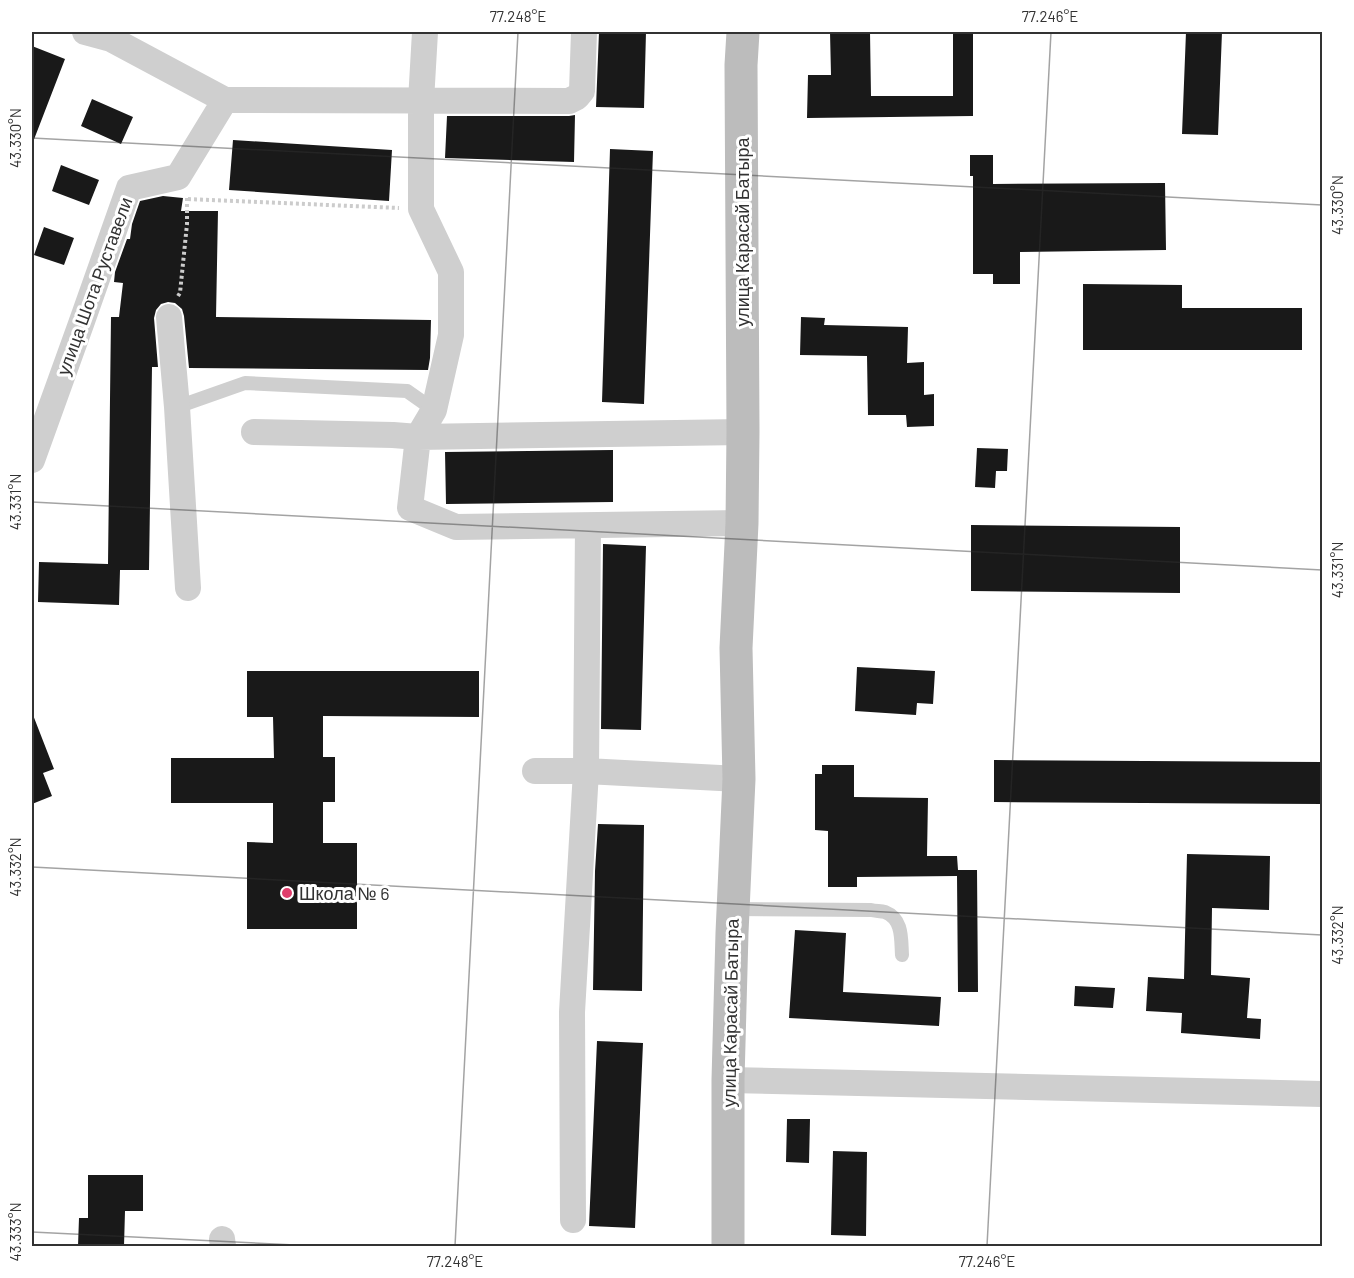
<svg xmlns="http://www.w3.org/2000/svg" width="1354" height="1278" font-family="Barlow,sans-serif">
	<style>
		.building { fill: #191919 }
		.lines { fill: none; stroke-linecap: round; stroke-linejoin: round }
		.path { stroke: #ccc; stroke-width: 4; stroke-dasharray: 3 3; stroke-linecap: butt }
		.lane { stroke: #cfcfcf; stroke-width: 14 }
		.street { stroke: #cfcfcf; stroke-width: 26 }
		.secondary { stroke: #bcbcbc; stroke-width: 33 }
		.ticks { fill: none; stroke: #323232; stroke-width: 1.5; stroke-opacity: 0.45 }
		.poi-dot { fill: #df3e6c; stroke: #fff; stroke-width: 2 }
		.labels { text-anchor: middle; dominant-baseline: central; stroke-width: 6; stroke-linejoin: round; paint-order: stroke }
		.street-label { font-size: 18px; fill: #323232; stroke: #fff }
		.poi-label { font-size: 18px; fill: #323232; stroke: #fff; text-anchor: start }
		.neatline { fill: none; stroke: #323232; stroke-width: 2 }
		.ticks-label { font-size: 15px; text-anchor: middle; fill: #323232 }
	</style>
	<rect width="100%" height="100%" fill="#fff"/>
	<!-- building -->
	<path class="building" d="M 599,32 L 646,32 L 644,108 L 596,107 Z
		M 830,32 L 870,32 L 871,96 L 953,96 L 953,32 L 973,32 L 973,116 L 807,118 L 808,75 L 831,75 Z
		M 1186,32 L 1222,32 L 1218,135 L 1182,134 Z
		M 32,46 L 65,59 L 33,142 L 32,142 Z
		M 92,99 L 133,117 L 121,144 L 81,126 Z
		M 575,115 L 574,162 L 445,158 L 447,116 L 569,116 Z
		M 233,140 L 392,150 L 389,201 L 229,190 Z
		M 610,149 L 653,151 L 644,404 L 602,402 Z
		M 970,155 L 993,155 L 993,184 L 1165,183 L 1166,250 L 1020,252 L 1020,284 L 993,284 L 993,274 L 973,274 L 973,176 L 970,176 Z
		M 61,165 L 99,180 L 89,205 L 52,191 Z
		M 163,196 L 183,198 L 181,211 L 218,211 L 216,317 L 431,320 L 430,358 L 428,370 L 189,368 L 184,316 L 182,309 L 175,303 L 168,302 L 161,304 L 156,310 L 154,318 L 158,367 L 152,367 L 149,570 L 120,570 L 119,605 L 38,602 L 39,562 L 108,564 L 111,317 L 119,317 L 123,283 L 114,282 L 115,272 L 127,239 L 130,239 L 132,224 L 140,201 Z
		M 44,227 L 74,238 L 64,265 L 34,255 Z
		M 1083,284 L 1182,285 L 1182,308 L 1302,308 L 1302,350 L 1083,350 Z
		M 801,317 L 825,318 L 824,325 L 908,327 L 907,363 L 924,362 L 924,395 L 934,394 L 934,426 L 907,427 L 906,415 L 868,415 L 867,356 L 800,355 Z
		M 977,448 L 1008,449 L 1007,471 L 996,471 L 995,488 L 975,487 Z
		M 613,450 L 613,502 L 446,504 L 445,452 Z
		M 971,525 L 1180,527 L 1180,593 L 971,591 Z
		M 603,544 L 646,546 L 641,730 L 601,729 Z
		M 857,667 L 935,671 L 933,704 L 917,703 L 916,715 L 855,711 Z
		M 247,671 L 479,671 L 479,717 L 323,716 L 323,757 L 335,757 L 335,802 L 323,802 L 323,843 L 357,843 L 357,929 L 247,929 L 247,842 L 273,843 L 273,803 L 171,803 L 171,758 L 274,758 L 273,717 L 247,717 Z
		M 32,715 L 33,715 L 54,769 L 43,773 L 52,796 L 32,804 Z
		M 994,760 L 1323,762 L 1323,804 L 994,802 Z
		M 822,765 L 854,765 L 854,797 L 928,798 L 927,856 L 957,856 L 958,870 L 977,870 L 978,992 L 958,992 L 957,876 L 857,877 L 857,887 L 828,887 L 828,831 L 815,830 L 815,774 L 822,774 Z
		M 598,824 L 644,825 L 642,991 L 593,990 L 595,871 Z
		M 1187,854 L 1270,856 L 1269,910 L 1212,908 L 1211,975 L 1250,978 L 1247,1018 L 1261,1019 L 1260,1039 L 1181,1033 L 1182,1013 L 1146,1011 L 1148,977 L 1184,979 Z
		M 795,930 L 846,933 L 843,992 L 941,997 L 939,1026 L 789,1018 Z
		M 1075,986 L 1115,988 L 1113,1008 L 1074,1006 Z
		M 597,1041 L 643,1043 L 635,1228 L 589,1226 Z
		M 787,1119 L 810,1119 L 809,1163 L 786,1162 Z
		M 833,1151 L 867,1152 L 866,1236 L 831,1235 Z
		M 88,1175 L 143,1175 L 143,1211 L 125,1211 L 124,1246 L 78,1246 L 79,1218 L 88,1218 Z"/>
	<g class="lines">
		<!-- path -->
		<path class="path" d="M 188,199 L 399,208
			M 178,296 L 180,293 L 187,224 L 187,197"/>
		<!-- lane -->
		<path class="lane" d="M 177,407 L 245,383 L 407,391 L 434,410
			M 733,909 L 871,910 C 875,911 881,911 885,912 C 903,919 901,939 902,955"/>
		<!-- street -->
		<path class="street" d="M 425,32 L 421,101 L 421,209 L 451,272 L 451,335 L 434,410 L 418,437 L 410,508 L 456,527 L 742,523
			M 225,100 L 569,101 L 577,97 L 582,91 L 584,32
			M 169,317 L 177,407 L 188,588
			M 254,432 L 393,435 L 418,437 L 743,432
			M 32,460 L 81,324 L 129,188 L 178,177 L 225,100 L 111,39 L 85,32
			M 535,771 L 586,771 L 739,779
			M 728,1080 L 1322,1094
			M 573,1220 L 572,1012 L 586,771 L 588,526
			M 222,1239 L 223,1246"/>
		<!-- secondary -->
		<path class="secondary" d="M 728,1246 L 728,1080 L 732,933 L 739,779 L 736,648 L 742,523 L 743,432 L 741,65 L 743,32"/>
	</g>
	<!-- ticks -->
	<path class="ticks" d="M 32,138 L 1322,205M 32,502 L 1322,570M 32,867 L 1322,935M 32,1232 L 315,1246M 455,1246 L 518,32M 987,1246 L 1051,32"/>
	<!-- markers -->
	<circle class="poi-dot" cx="287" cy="893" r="6"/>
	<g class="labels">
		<!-- street labels -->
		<g class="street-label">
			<text transform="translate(742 232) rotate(-90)">улица Карасай Батыра</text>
			<text transform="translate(94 286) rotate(-70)">улица Шота Руставели</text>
			<text transform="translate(730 1013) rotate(-89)">улица Карасай Батыра</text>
		</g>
		<!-- poi labels -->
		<g class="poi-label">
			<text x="299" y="893">Школа № 6</text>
		</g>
	</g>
	<!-- border -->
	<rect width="1354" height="1278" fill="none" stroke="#ffffff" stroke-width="66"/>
	<rect x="33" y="33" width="1288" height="1212" class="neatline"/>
	<g class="ticks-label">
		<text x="518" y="22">77.248°E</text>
		<text x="1050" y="22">77.246°E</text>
		<text transform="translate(16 138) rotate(-90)" y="5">43.330°N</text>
		<text transform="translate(1338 205) rotate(-90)" y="5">43.330°N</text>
		<text transform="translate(16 502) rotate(-90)" y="5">43.331°N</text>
		<text transform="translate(1338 570) rotate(-90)" y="5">43.331°N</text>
		<text transform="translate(16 867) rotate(-90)" y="5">43.332°N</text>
		<text transform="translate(1338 935) rotate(-90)" y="5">43.332°N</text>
		<text transform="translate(16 1232) rotate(-90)" y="5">43.333°N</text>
		<text x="455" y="1267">77.248°E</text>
		<text x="987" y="1267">77.246°E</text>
	</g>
</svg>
